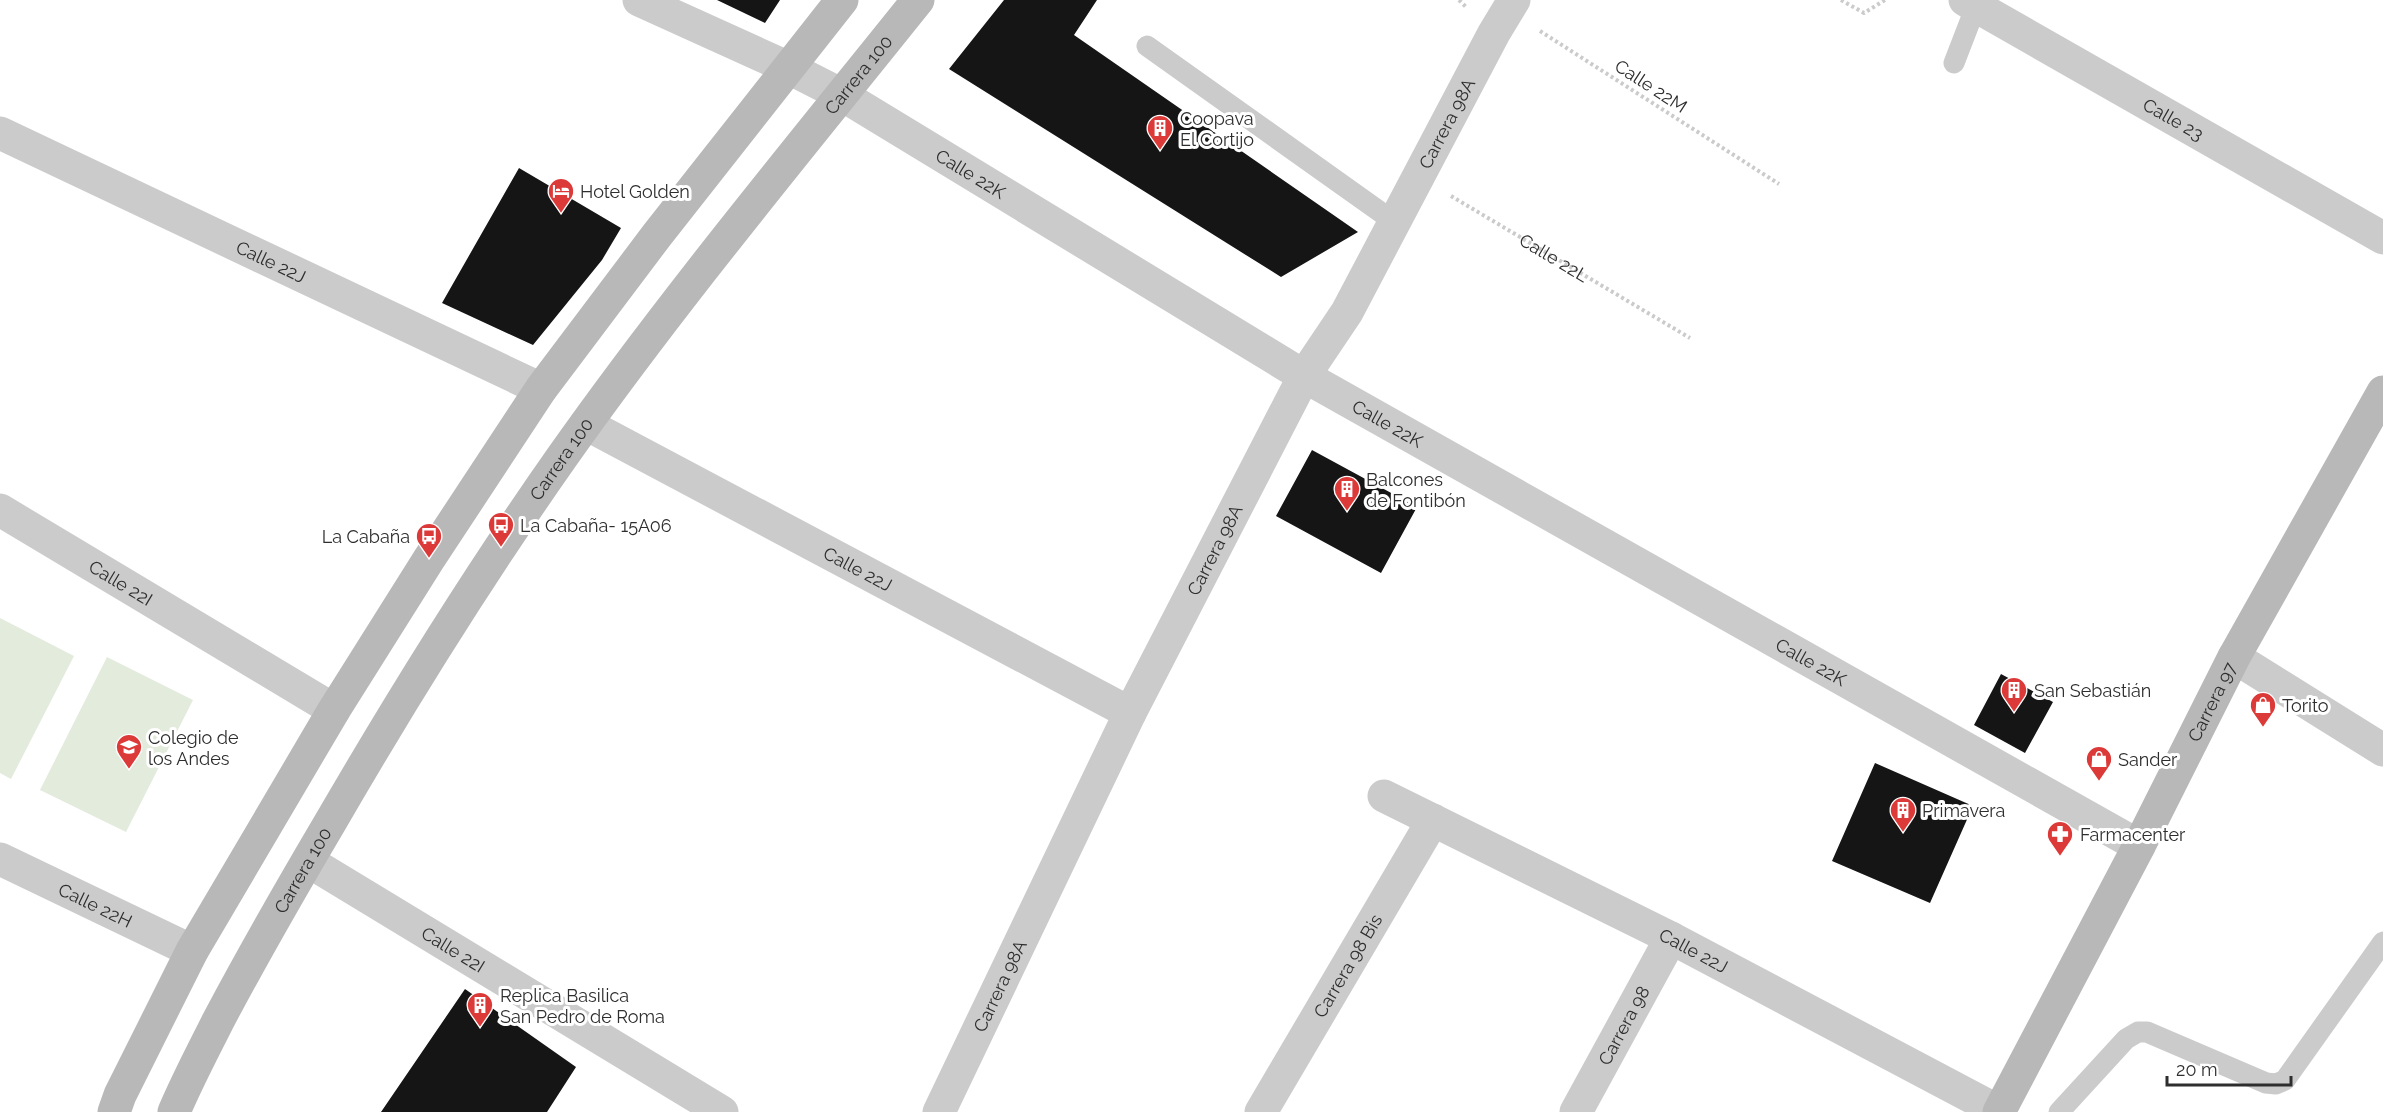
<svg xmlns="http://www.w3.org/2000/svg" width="2383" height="1112" font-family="Raleway,sans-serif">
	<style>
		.pitch { fill: #e3ebdd }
		.building { fill: #151515 }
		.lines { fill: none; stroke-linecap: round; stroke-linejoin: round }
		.path { stroke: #cbcbcb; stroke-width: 4; stroke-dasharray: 3 3; stroke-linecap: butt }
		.lane { stroke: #cbcbcb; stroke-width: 21 }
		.street { stroke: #cbcbcb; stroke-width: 33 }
		.secondary { stroke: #b8b8b8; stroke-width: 33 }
		.labels { text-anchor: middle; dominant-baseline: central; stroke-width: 6; stroke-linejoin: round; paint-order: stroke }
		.street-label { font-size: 18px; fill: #2e2e2e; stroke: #fff }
		.poi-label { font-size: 18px; fill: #2e2e2e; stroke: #fff; text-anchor: start }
	</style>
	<rect width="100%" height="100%" fill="#fff"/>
	<!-- pitch -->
	<path class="pitch" d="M 0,618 L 74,656 L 11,779 L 0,773 Z
		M 107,657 L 193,700 L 126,832 L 40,790 Z"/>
	<!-- building -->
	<path class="building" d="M 717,0 L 780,0 L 765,23 Z
		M 1004,0 L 1097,0 L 1074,35 L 1358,232 L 1281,277 L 949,69 Z
		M 519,168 L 621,228 L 602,260 L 533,345 L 442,303 Z
		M 1312,450 L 1417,507 L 1381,573 L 1276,516 Z
		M 2001,674 L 2053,702 L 2025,753 L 1974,725 Z
		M 1875,763 L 1973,806 L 1930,903 L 1832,861 Z
		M 465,989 L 576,1067 L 547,1112 L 381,1112 Z"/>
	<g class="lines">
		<!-- path -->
		<g class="path">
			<path d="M 1459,0 L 1467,8"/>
			<path d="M 1841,0 L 1864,13 L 1885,0"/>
			<path d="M 1540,31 L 1779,184"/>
			<path id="s1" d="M 1451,196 L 1690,338"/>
		</g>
		<!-- lane -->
		<path class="lane" d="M 1147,46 L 1393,221
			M 1954,63 L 1976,6
			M 2059,1112 L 2126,1039 L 2138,1032 L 2147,1032 L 2266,1083 L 2276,1084 L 2285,1080 L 2383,942"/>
		<!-- street -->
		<g class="street">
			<path id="s2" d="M 639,0 L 789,68 L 842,95 L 1304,376 L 2139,846"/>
			<path id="s3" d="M 1965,0 L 2383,238"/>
			<path id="s4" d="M 0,133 L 541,389"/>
			<path id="s5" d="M 586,424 L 1130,713"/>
			<path id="s6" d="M 0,510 L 334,710"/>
			<path d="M 2234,657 L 2383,750"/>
			<path id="s7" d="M 1384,796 L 1671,938 L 2000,1112"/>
			<path id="s8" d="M 0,859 L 192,951"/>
			<path id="s9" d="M 308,861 L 722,1112"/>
			<path id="s10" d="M 939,1112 L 1130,713 L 1304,376 L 1347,312 L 1494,33 L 1514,0"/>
			<path id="s11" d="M 1261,1112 L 1433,820"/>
			<path id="s12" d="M 1576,1112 L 1671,938"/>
		</g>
		<!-- secondary -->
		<g class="secondary">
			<path d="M 114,1112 L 120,1095 L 192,951 L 334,710 L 429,559 L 541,389 L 657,235 L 842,0"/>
			<path id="s13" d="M 174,1112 C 187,1081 203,1051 218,1021 C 254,953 292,887 331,821 C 403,697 479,575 562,457 C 673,300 797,151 918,0"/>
			<path id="s14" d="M 1999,1112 L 2139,846 L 2234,657 L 2383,392"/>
		</g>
	</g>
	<!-- icons -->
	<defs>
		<g id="building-pin" transform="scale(1.35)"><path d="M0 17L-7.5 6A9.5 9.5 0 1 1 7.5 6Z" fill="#dc3a39" stroke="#fff"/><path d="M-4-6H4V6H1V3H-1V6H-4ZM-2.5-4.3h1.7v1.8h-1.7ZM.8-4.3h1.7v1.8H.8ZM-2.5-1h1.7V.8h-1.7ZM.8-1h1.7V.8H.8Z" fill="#fff"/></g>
		<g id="hotel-pin" transform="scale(1.35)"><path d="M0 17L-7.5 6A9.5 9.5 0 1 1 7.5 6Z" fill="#dc3a39" stroke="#fff"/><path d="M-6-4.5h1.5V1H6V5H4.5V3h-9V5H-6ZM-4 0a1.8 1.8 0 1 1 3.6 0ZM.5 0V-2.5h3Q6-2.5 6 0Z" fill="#fff"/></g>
		<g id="bus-pin" transform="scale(1.35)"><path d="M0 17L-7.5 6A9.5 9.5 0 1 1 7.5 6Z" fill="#dc3a39" stroke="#fff"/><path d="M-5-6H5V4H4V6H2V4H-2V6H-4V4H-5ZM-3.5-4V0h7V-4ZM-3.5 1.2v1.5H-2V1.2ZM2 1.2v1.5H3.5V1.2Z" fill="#fff"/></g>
		<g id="shop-pin" transform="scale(1.35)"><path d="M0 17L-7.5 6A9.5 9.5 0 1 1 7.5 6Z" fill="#dc3a39" stroke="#fff"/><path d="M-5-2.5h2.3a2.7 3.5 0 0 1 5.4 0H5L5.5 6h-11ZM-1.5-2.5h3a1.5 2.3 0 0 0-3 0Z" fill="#fff"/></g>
		<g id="school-pin" transform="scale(1.35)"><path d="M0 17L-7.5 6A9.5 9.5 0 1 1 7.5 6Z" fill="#dc3a39" stroke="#fff"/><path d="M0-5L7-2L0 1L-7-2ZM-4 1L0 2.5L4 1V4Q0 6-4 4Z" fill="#fff"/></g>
		<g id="pharmacy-pin" transform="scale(1.35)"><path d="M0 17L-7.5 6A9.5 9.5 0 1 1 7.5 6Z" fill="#dc3a39" stroke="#fff"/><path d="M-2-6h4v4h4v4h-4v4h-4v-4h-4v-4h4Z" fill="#fff"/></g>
	</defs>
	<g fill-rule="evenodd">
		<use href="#building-pin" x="1160" y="128"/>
		<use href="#hotel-pin" x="561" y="191"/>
		<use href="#building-pin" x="1347" y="489"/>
		<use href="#bus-pin" x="501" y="525"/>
		<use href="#bus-pin" x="429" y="536"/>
		<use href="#building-pin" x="2014" y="690"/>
		<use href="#shop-pin" x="2263" y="705"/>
		<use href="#school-pin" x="129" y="747"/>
		<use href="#shop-pin" x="2099" y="759"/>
		<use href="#building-pin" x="1903" y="810"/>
		<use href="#pharmacy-pin" x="2060" y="834"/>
		<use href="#building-pin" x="480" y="1005"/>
	</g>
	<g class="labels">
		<!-- street labels -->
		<g class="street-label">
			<text stroke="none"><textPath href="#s13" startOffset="1246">Carrera 100</textPath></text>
			<text transform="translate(1651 86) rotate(33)">Calle 22M</text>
			<text stroke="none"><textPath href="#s3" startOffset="240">Calle 23</textPath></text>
			<text stroke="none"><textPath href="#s10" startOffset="1112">Carrera 98A</textPath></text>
			<text stroke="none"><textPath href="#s2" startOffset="375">Calle 22K</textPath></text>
			<text stroke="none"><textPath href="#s1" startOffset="120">Calle 22L</textPath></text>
			<text stroke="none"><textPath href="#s4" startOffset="300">Calle 22J</textPath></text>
			<text stroke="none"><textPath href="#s2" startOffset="861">Calle 22K</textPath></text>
			<text stroke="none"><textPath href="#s13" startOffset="760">Carrera 100</textPath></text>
			<text stroke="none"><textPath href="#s10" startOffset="626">Carrera 98A</textPath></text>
			<text stroke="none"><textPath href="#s5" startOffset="308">Calle 22J</textPath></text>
			<text stroke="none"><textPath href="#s6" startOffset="141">Calle 22I</textPath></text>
			<text stroke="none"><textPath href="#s2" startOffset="1347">Calle 22K</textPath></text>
			<text stroke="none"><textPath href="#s14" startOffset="462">Carrera 97</textPath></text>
			<text stroke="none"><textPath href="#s13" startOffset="274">Carrera 100</textPath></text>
			<text stroke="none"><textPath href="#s8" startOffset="106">Calle 22H</textPath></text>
			<text stroke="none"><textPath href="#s9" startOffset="170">Calle 22I</textPath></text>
			<text stroke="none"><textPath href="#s7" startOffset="346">Calle 22J</textPath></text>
			<text stroke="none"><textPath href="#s11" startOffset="170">Carrera 98 Bis</textPath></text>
			<text stroke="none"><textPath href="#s10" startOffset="140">Carrera 98A</textPath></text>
			<text stroke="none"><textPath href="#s12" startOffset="99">Carrera 98</textPath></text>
		</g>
		<!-- poi labels -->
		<g class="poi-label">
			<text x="1180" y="118">Coopava<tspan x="1180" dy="21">El Cortijo</tspan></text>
			<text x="580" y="191">Hotel Golden</text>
			<text x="1366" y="479">Balcones<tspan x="1366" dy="21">de Fontibón</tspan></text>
			<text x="520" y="525">La Cabaña- 15A06</text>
			<text x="410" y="536" text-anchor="end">La Cabaña</text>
			<text x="2034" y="690">San Sebastián</text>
			<text x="2282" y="705">Torito</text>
			<text x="148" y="737">Colegio de<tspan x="148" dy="21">los Andes</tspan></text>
			<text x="2118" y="759">Sander</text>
			<text x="1922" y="810">Primavera</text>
			<text x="2080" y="834">Farmacenter</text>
			<text x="500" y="995">Replica Basilica<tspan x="500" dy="21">San Pedro de Roma</tspan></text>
		</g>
	</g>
	<!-- scale -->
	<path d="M2167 1076v9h124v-9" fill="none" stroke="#2e2e2e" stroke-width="3"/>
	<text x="2176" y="1076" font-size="18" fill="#2e2e2e" stroke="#ffffff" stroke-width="4.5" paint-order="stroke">20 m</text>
</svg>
